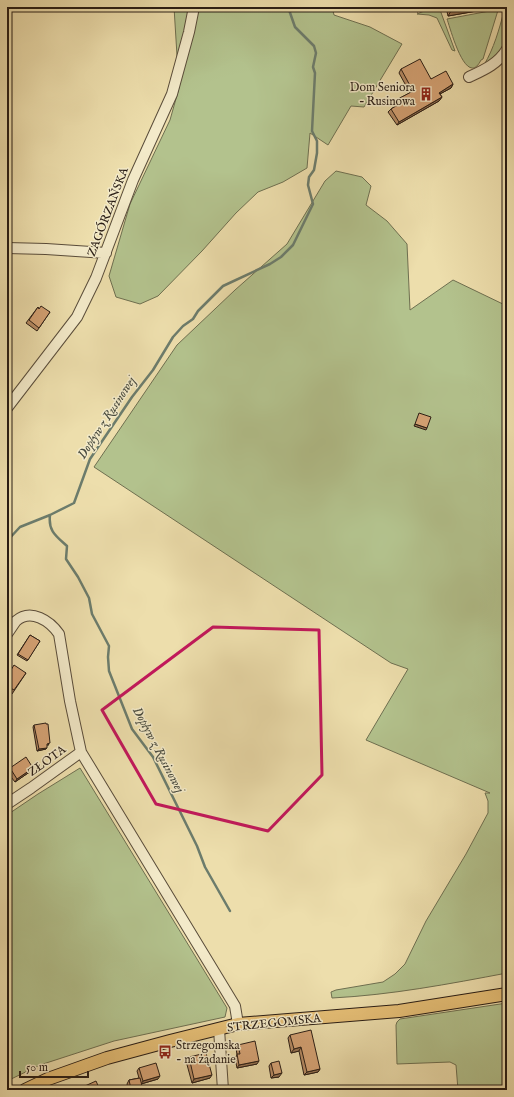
<svg xmlns="http://www.w3.org/2000/svg" width="514" height="1097" font-family="'IM FELL English',serif">
	<style>
		.green { fill: #b3c28d; stroke: #6e6f50 }
		.lines { fill: none; stroke-linecap: round; stroke-linejoin: round }
		.stream { stroke: #6c7c6c; stroke-width: 2.5 }
		.minor-casing { stroke: #594c3a; stroke-width: 12 }
		.major-casing { stroke: #281c14; stroke-width: 14 }
		.minor { stroke: #f3eac9; stroke-width: 10 }
		.major { stroke: #e6bf76; stroke-width: 12 }
		.wall { fill: #b88c65; stroke: #281c14 }
		.shaded-wall { fill: #967252; stroke: #281c14 }
		.building { fill: #d6a375; stroke: #281c14 }
		.marked { fill: none; stroke: #c2185b; stroke-width: 3; stroke-linejoin: round }
		.labels { text-anchor: middle; dominant-baseline: central; stroke-width: 3; stroke-linejoin: round; paint-order: stroke }
		.poi-label { font-size: 12px; fill: #281c14; stroke: #f3eac9; text-anchor: end }
		.street-label { font-size: 12px; fill: #281c14; stroke: #f3eac9 }
		.water-label { font-size: 13px; font-style: italic; fill: #4a4c40; stroke: #f3eac9 }
	</style>
	<rect width="100%" height="100%" fill="#eddeac"/>
	<filter id="stains"><feTurbulence type="fractalNoise" baseFrequency=".005" numOctaves="4"/><feColorMatrix values="0 0 0 0 .2 0 0 0 0 .09 0 0 0 0 .02 0 0 0 .5 -.17"/></filter>
	<radialGradient id="worn" r=".72"><stop offset=".6" stop-color="#630" stop-opacity="0"/><stop offset="1" stop-color="#630" stop-opacity=".3"/></radialGradient>
	<!-- green -->
	<path class="green" d="M 174,7 L 332,7 L 334,15 L 370,27 L 402,44 L 364,107 L 351,106 L 328,145 L 310,133 L 307,168 L 283,182 L 258,192 L 236,213 L 202,251 L 158,296 L 140,304 L 116,297 L 109,276 L 130,204 L 170,120 L 179,88 Z
		M 434,7 L 439,7 L 455,51 L 452,50 L 437,18 L 429,15 L 417,14 Z
		M 495,7 L 499,7 L 483,59 L 481,60 C 466,90 450,27 447,19 L 495,10 Z
		M 504,11 L 507,18 L 507,43 L 502,50 L 484,65 C 494,48 499,30 504,11 Z
		M 336,171 L 362,177 L 371,186 L 366,205 L 387,221 L 407,244 L 410,310 L 453,280 L 507,306 L 507,973 C 449,984 391,995 332,998 L 331,992 L 336,990 L 383,982 L 395,974 L 405,964 L 426,921 L 466,854 L 488,813 L 488,801 L 485,793 L 490,793 L 366,740 L 408,669 L 391,663 L 94,467 L 177,345 L 235,290 L 287,244 L 325,181 Z
		M 80,768 L 227,1008 L 225,1017 L 114,1041 L 40,1065 L 7,1081 L 7,815 L 38,794 Z
		M 507,1003 L 507,1090 L 458,1090 L 456,1065 L 450,1062 L 397,1064 L 396,1025 L 397,1022 L 400,1019 Z"/>
	<g class="lines">
		<!-- stream -->
		<path class="stream" d="M 7,541 L 20,527 L 50,515
			M 230,911 L 205,867 L 197,846 L 153,757 L 132,729 L 109,671 L 108,657 L 109,646 L 92,614 L 89,598 L 78,577 L 66,559 L 67,546 C 56,536 48,531 50,515 L 74,503 L 90,459 L 132,397 L 153,370 L 173,337 L 183,326 L 193,319 L 198,311 L 223,286 L 270,264 L 281,257 L 293,245 L 313,204 L 308,185 L 309,177 L 314,170 L 317,153 L 317,141 L 312,131 L 315,73 L 313,67 L 316,53 L 314,46 L 295,27 L 288,7"/>
		<!-- minor casing -->
		<g class="minor-casing">
			<path id="minor" d="M 469,77 C 484,70 498,64 507,49
				M 7,248 L 46,249 L 106,253
				M 7,408 L 77,317 L 96,278 L 133,180 L 172,94 L 189,32 L 194,7
				M 7,634 C 10,630 13,625 16,621 C 31,608 50,621 59,634 L 70,701 L 81,752 L 235,1006 L 238,1024
				M 7,804 L 31,788 L 81,752
				M 219,1029 L 223,1090"/>
		</g>
		<!-- major casing -->
		<g class="major-casing">
			<path id="major" d="M 25,1090 L 48,1079 L 107,1058 L 170,1041 L 238,1024 L 399,1011 L 507,994"/>
		</g>
		<!-- minor -->
		<use href="#minor" class="minor"/>
		<!-- major -->
		<use href="#major" class="major"/>
	</g>
	<!-- wall -->
	<path class="wall" d="M 415,7 L 426,7 L 417,12 Z
		M 446,7 L 495,7 L 494,8 L 448,16 Z
		M 401,69 L 431,79 L 453,84 L 451,88 L 440,94 L 442,97 L 439,101 L 397,125 L 388,112 L 391,109 L 397,105 L 396,102 L 398,99 L 410,93 L 399,73 Z
		M 38,307 L 39,309 L 50,312 L 37,331 L 26,323 Z
		M 30,635 L 40,641 L 27,661 L 17,655 Z
		M 11,670 L 26,673 L 12,694 L 7,691 L 7,672 Z
		M 34,725 L 49,745 L 47,745 L 46,749 L 37,751 L 33,727 Z
		M 10,768 L 33,768 L 31,771 L 15,782 L 7,772 Z
		M 290,1035 L 320,1069 L 318,1072 L 304,1075 L 299,1051 L 291,1053 L 288,1038 Z
		M 238,1045 L 257,1064 L 237,1068 L 235,1058 L 237,1055 L 236,1048 Z
		M 189,1057 L 210,1078 L 192,1083 L 186,1061 Z
		M 271,1063 L 279,1077 L 271,1078 L 269,1066 Z
		M 139,1068 L 158,1079 L 141,1084 L 140,1089 L 128,1090 L 127,1084 L 129,1080 L 139,1078 L 137,1071 Z"/>
	<!-- shaded-wall -->
	<path class="shaded-wall" d="M 420,7 L 426,7 L 417,12 Z
		M 476,7 L 495,7 L 494,8 L 448,16 L 451,11 Z
		M 453,84 L 451,88 L 436,96 L 439,93 Z
		M 442,97 L 439,101 L 397,125 L 399,122 Z
		M 415,424 L 427,428 L 426,430 L 414,426 Z
		M 47,748 L 46,749 L 37,751 L 39,749 Z
		M 33,768 L 31,771 L 15,782 L 17,779 Z
		M 301,1047 L 299,1051 L 291,1053 L 294,1049 Z
		M 259,1061 L 257,1064 L 237,1068 L 239,1065 Z
		M 320,1069 L 318,1072 L 304,1075 L 307,1072 Z
		M 282,1073 L 279,1077 L 271,1078 L 274,1075 Z
		M 212,1075 L 210,1078 L 192,1083 L 194,1079 Z
		M 160,1076 L 158,1079 L 141,1084 L 143,1081 Z
		M 142,1086 L 140,1089 L 130,1090 L 131,1089 Z"/>
	<!-- building -->
	<path class="building" d="M 451,7 L 476,7 L 451,11 Z
		M 420,59 L 431,79 L 446,71 L 453,84 L 439,93 L 442,97 L 399,122 L 391,109 L 401,103 L 398,99 L 413,91 L 401,69 Z
		M 41,306 L 50,312 L 39,328 L 29,320 L 38,307 L 39,309 Z
		M 419,413 L 431,417 L 427,428 L 415,424 Z
		M 30,635 L 40,641 L 28,660 L 18,654 Z
		M 14,665 L 26,673 L 14,690 L 7,686 L 7,672 L 9,669 L 11,670 Z
		M 46,723 L 46,724 L 48,724 L 50,743 L 47,744 L 47,748 L 39,749 L 34,725 Z
		M 26,757 L 33,768 L 17,779 L 10,768 Z
		M 311,1030 L 320,1069 L 307,1072 L 301,1047 L 294,1049 L 290,1035 Z
		M 255,1041 L 259,1061 L 239,1065 L 237,1054 L 240,1054 L 238,1045 Z
		M 206,1053 L 212,1075 L 194,1079 L 189,1057 Z
		M 279,1061 L 282,1073 L 274,1075 L 271,1063 Z
		M 156,1063 L 160,1076 L 143,1081 L 139,1068 Z
		M 140,1078 L 142,1086 L 131,1089 L 129,1080 Z
		M 96,1081 L 100,1090 L 76,1090 Z
		M 429,1087 L 429,1090 L 416,1090 L 415,1088 Z"/>
	<!-- marked area -->
	<path class="marked" d="M 213,627 L 319,630 L 322,775 L 268,831 L 156,804 L 102,710 Z"/>
	<!-- icons -->
	<defs>
		<g id="building-bare" transform="scale(1.08)"><path d="M-4-6H4V6H1V3H-1V6H-4ZM-2.5-4.3h1.7v1.8h-1.7ZM.8-4.3h1.7v1.8H.8ZM-2.5-1h1.7V.8h-1.7ZM.8-1h1.7V.8H.8Z" fill="#8f2418" stroke="#f3eac9" stroke-width="2.5" paint-order="stroke"/></g>
		<g id="bus-bare" transform="scale(1.08)"><path d="M-5-6H5V4H4V6H2V4H-2V6H-4V4H-5ZM-3.5-4V0h7V-4ZM-3.5 1.2v1.5H-2V1.2ZM2 1.2v1.5H3.5V1.2Z" fill="#8f2418" stroke="#f3eac9" stroke-width="2.5" paint-order="stroke"/></g>
	</defs>
	<g fill-rule="evenodd">
		<use href="#building-bare" x="426" y="94"/>
		<use href="#bus-bare" x="165" y="1052"/>
	</g>
	<g class="labels">
		<!-- poi labels -->
		<g class="poi-label">
			<text x="415" y="87">Dom Seniora<tspan x="415" dy="14">– Rusinowa</tspan></text>
			<text x="176" y="1045" text-anchor="start">Strzegomska<tspan x="176" dy="14">- na żądanie</tspan></text>
		</g>
		<!-- street labels -->
		<g class="street-label">
			<text transform="translate(108 212) rotate(-69)">ZAGÓRZAŃSKA</text>
			<text transform="translate(47 761) rotate(-36)">ZŁOTA</text>
			<text transform="translate(274 1023) rotate(-6)">STRZEGOMSKA</text>
		</g>
		<!-- water labels -->
		<g class="water-label">
			<text transform="translate(107 418) rotate(-57)">Dopływ z Rusinowej</text>
			<text transform="translate(158 750) rotate(62)">Dopływ z Rusinowej</text>
		</g>
	</g>
	<!-- margin -->
	<rect width="514" height="1097" fill="none" stroke="#eddeac" stroke-width="24"/>
	<rect x="8" y="8" width="498" height="1081" fill="none" stroke="#281c14" stroke-width="2"/>
	<rect x="12" y="12" width="490" height="1073" fill="none" stroke="#281c14"/>
	<!-- scale -->
	<path d="M20 1071v6h68v-6" fill="none" stroke="#281c14" stroke-width="2"/>
	<text x="26" y="1071" font-size="12" fill="#281c14" stroke="#f3eac9" stroke-width="3" paint-order="stroke">50 m</text>
	<rect width="100%" height="100%" filter="url(#stains)"/>
	<rect width="100%" height="100%" fill="url(#worn)"/>
</svg>
